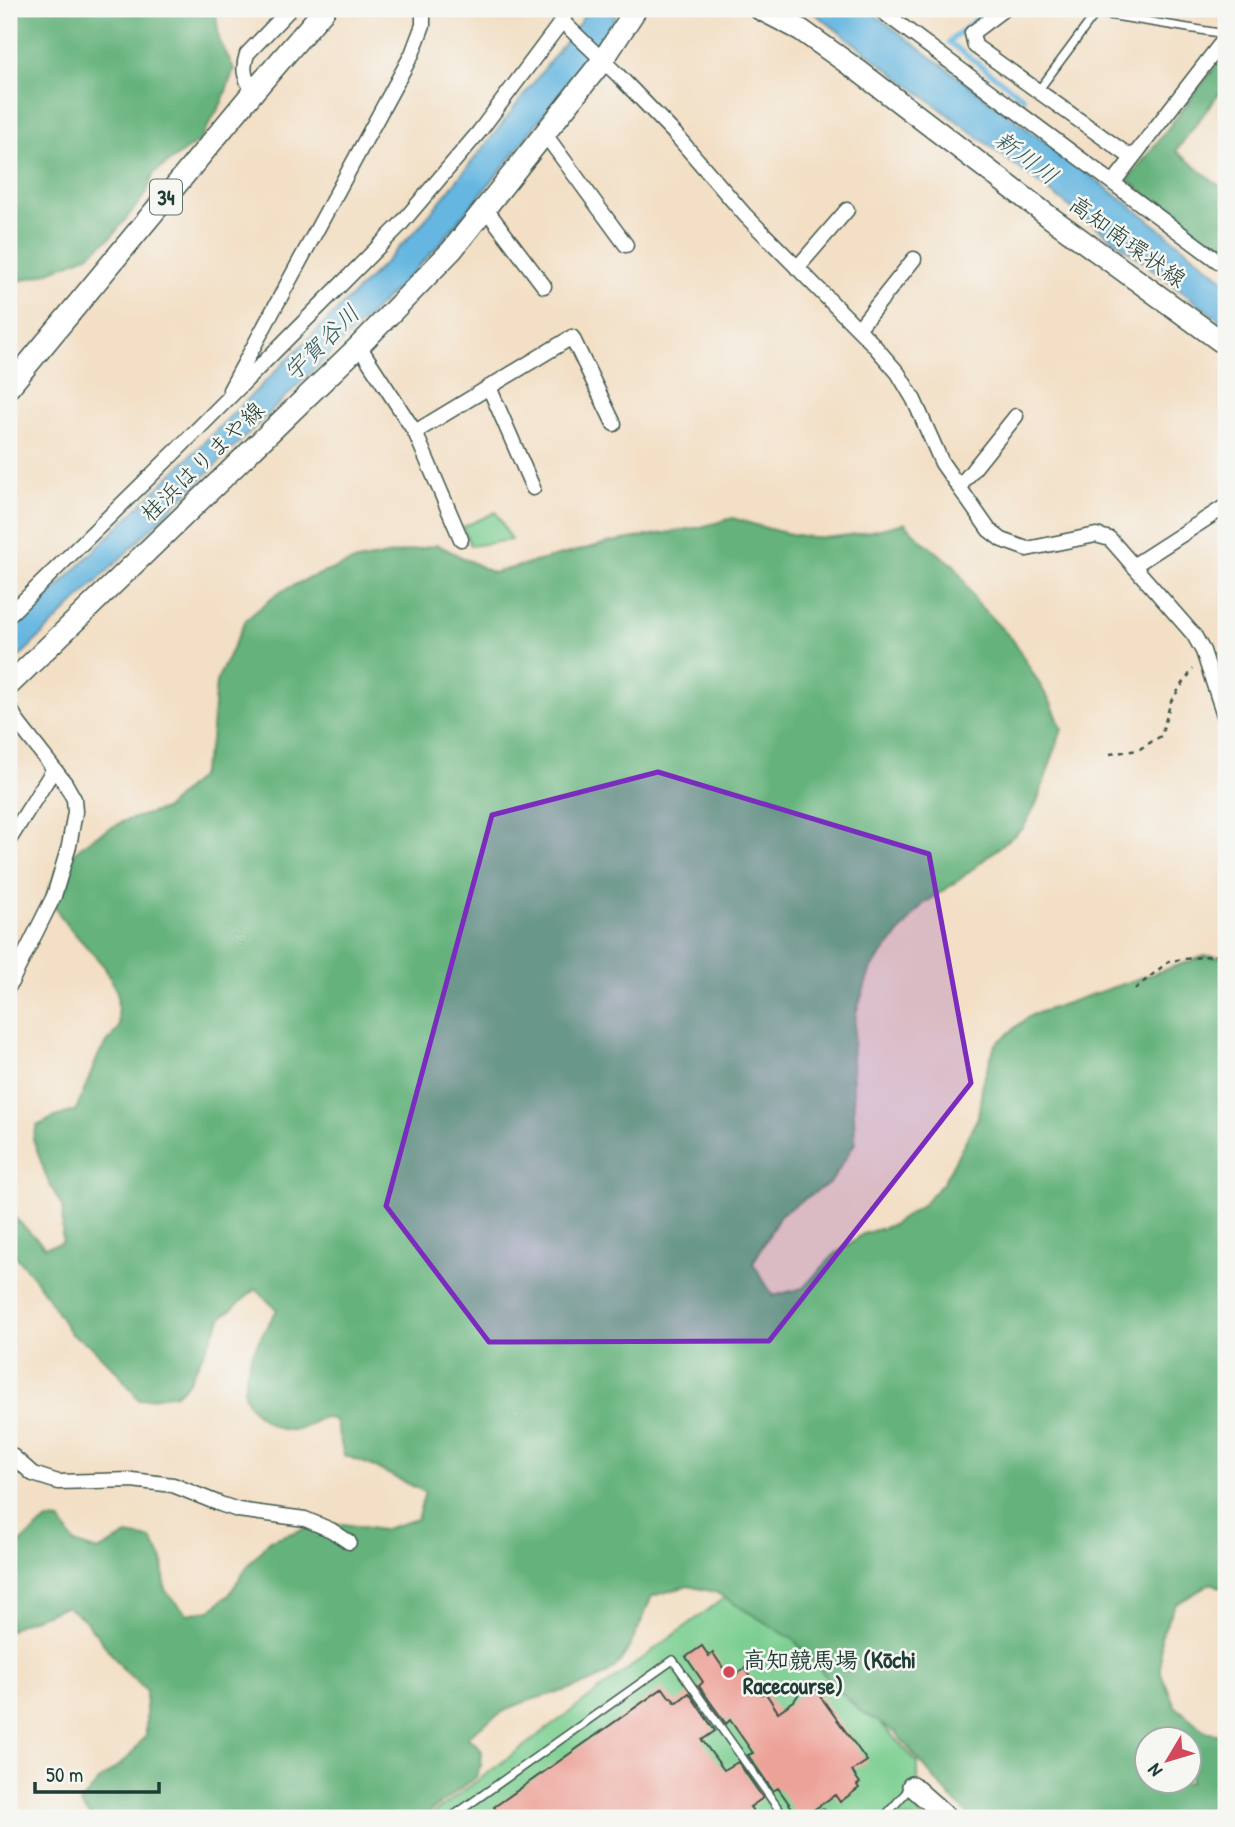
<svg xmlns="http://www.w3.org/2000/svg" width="1235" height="1827" font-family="'Patrick Hand','Klee One',sans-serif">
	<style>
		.green { fill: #7ccf91; stroke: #4e8662; stroke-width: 2 }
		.forest { fill: #65b27b; stroke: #427858; stroke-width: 2; fill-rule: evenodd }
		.water { fill: #65b6e0; stroke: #427a8a; stroke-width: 2 }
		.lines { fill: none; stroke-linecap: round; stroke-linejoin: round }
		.stream { stroke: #65b6e0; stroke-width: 5 }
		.building { fill: #eda298 }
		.lane-casing { stroke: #3f554a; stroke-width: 10 }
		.street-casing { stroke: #3f554a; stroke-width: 17 }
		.secondary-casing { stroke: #3f554a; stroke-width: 22 }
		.primary-casing { stroke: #3f554a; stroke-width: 24 }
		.path { stroke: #3f554a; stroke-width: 2.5; stroke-dasharray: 5 5; stroke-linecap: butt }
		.lane { stroke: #fff; stroke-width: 7 }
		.street { stroke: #fff; stroke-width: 14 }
		.secondary { stroke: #fff; stroke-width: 19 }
		.primary { stroke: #fff; stroke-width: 21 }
		.marked { fill: #7b2cbf; fill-opacity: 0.2; stroke: #7b2cbf; stroke-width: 5; stroke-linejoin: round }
		.poi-dot { fill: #d1495b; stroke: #f6f6f2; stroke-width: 2.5 }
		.labels { text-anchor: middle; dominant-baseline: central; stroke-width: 5; stroke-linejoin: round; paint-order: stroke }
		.shield { fill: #f6f6f2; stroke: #60746d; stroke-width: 2 }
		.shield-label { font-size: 21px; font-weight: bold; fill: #1f3d34 }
		.street-label { font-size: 23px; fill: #1f3d34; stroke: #f6f6f2 }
		.poi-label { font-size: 23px; font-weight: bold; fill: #1f3d34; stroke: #f6f6f2; text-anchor: start }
		.water-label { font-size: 24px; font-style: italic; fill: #305b5f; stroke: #f6f6f2 }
	</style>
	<rect width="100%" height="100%" fill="#f6f6f2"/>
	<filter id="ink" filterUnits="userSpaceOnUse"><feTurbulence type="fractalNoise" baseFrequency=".0143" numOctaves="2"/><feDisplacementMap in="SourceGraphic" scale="14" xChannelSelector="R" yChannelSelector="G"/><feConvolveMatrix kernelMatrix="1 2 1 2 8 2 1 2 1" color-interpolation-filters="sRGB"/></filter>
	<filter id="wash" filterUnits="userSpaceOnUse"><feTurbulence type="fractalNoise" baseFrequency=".00686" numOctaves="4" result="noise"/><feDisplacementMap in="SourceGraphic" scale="28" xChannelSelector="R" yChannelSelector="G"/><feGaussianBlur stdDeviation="1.57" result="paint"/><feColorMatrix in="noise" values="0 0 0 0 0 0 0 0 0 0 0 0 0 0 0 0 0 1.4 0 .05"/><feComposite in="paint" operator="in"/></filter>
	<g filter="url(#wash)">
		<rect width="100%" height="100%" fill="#f3dfc5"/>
		<!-- green -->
		<path class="green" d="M 496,512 L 511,540 L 471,546 L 463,527 Z
			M 747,1581 L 918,1763 L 918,1812 L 925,1818 L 427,1818 Z"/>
		<!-- forest -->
		<path class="forest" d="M 9,9 L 220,9 L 216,14 L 219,39 L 234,69 L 222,102 L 200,140 L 154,173 L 146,194 L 111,237 L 87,256 L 44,274 L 9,284 Z
			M 1226,53 L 1226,84 L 1176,151 L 1226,191 L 1226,258 L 1128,180 Z
			M 733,518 C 759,526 786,535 813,537 C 845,539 875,530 905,523 L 921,540 L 955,566 L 976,602 L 1013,640 L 1052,705 L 1062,729 L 1037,802 L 1023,828 L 959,880 L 922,905 L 871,968 L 856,1013 L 852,1058 L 855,1143 L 831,1182 L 781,1214 L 753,1263 L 773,1296 L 803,1288 L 834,1255 L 863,1234 L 892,1225 L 922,1205 L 943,1183 L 978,1117 L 983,1082 L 995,1045 L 1029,1016 L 1205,956 L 1226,957 L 1226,1590 L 1212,1583 L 1175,1605 L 1161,1636 L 1161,1673 L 1175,1706 L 1206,1732 L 1226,1736 L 1226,1818 L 972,1818 L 951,1798 L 895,1732 L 859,1710 L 831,1682 L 794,1640 L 715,1592 L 688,1586 L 652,1596 C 643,1616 630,1654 614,1668 C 594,1687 549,1693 522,1703 C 502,1710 484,1724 467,1737 L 475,1743 L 482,1751 L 481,1765 L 476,1777 L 424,1816 L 402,1817 L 384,1814 L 367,1818 L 91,1818 L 80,1803 L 99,1781 L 128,1758 L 146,1735 L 146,1690 L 124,1670 L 84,1619 L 66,1606 L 18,1625 L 9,1631 L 9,1553 L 47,1520 L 61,1521 L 74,1543 L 98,1551 L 127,1535 L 151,1539 L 163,1560 L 165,1590 L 187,1614 L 210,1610 L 229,1595 L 246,1568 L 270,1540 L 310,1527 L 343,1524 L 382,1530 L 417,1519 L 425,1492 L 370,1465 L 344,1455 L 335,1420 L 323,1417 C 300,1429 288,1438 264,1420 C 256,1414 247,1404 244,1394 C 243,1390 245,1383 246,1378 C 249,1352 264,1332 277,1310 L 256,1289 L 222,1317 L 188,1383 L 176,1394 L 139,1400 L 118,1373 L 90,1345 L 71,1334 L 38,1283 L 9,1248 L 9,1212 L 45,1247 L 62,1243 L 63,1208 L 48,1181 L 33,1139 L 37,1126 L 53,1118 L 76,1110 L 99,1054 L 119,1027 L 117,992 L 104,966 L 65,923 L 47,894 L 60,864 L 92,838 L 124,821 L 165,809 L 200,776 L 211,741 L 216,682 L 246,620 L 278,593 L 307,579 L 352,562 L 438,545 L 493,573 L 611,542 L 701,527 ZM 1148,1740 L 1190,1740 L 1190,1782 L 1148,1782 Z"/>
		<!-- water -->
		<path class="water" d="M 587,9 L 619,9 L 611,24 L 598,42 L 509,160 L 439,245 L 388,297 L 9,667 L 9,635 L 371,277 L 420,226 L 488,142 L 581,21 Z
			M 809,9 L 867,9 L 1140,213 L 1226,281 L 1226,325 Z"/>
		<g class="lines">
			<!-- stream -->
			<path class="stream" d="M 989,9 L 949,42 L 1024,98"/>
		</g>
		<g id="blocks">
			<!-- building -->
			<path class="building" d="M 702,1646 L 709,1656 L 713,1653 L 730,1678 L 745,1668 L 762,1694 L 765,1692 L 778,1712 L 794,1701 L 806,1683 L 815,1689 L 867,1761 L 852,1771 L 860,1783 L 857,1785 L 859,1788 L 840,1802 L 835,1795 L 802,1818 L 799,1818 L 778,1788 L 773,1791 L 748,1755 L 753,1753 L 730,1720 L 726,1724 L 699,1686 L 703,1682 L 686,1657 Z
				M 663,1688 L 670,1698 L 671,1697 L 676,1703 L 689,1693 L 715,1731 L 702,1740 L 724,1770 L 738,1762 L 763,1798 L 750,1807 L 758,1818 L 502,1818 L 494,1807 Z"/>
		</g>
	</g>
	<g filter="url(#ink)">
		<use href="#blocks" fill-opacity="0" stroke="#3f554a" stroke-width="2"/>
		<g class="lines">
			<!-- lane casing -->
			<g class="lane-casing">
				<path id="lane" d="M 1038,91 L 1096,13 L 1219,33 L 1225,38
					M 450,1818 L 673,1660 L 785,1818
					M 815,1818 L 822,1813
					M 883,1818 L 910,1788"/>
			</g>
			<!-- street casing -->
			<g class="street-casing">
				<path id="street" d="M 879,9 L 1226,267
					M 1004,9 L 972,33 L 975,46 L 1132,158
					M 562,21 L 618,75 L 675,134 L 745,215 L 871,342 L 898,373 L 914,400 L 942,463 L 989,530 L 1002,540 L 1027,549 L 1096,535 L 1110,539 L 1194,635 L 1203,651 L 1226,721
					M 254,91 C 244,79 242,69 247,54 L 290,9
					M 544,133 L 626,245
					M 1113,183 L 1226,37
					M 485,208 L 544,286
					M 797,268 L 847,210
					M 858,329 L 914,259
					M 359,346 L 415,432 L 461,539
					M 489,387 L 533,488
					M 230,390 L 412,54 L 423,25 L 423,9
					M 415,432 L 572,337 L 614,424
					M 960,486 L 1016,416
					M 1133,566 L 1226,506
					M 9,615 L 175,452 L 400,225 L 479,132 L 562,21 L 568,9
					M 9,707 L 19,724 L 65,783 L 74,799 L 75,812 L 69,846 L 54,896 L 9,986
					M 9,840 L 54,769
					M 9,1453 L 33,1474 L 58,1482 L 132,1480 L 173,1485 L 220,1504 L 238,1510 L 305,1519 L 331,1530 L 349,1542"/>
			</g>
			<!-- secondary casing -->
			<g class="secondary-casing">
				<path id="secondary" d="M 912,1786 L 948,1818"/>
			</g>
			<!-- primary casing -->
			<g class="primary-casing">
				<path id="primary" d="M 760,9 L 801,30 L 860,72 L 1051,218 L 1226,345
					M 9,387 L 254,91 L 325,9
					M 9,685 L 359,346 L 452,250 L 603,60 L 636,9"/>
			</g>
			<!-- path -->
			<path class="path" d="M 1110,754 L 1138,750 L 1161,736 L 1171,701 L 1193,669
				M 1135,989 L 1169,961 L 1226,954"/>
			<!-- lane -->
			<use href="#lane" class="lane"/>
			<!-- street -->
			<use href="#street" class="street"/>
			<!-- secondary -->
			<use href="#secondary" class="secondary"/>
			<!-- primary -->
			<use href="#primary" class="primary"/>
		</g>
	</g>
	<!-- marked area -->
	<path class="marked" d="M 658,772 L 929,854 L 971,1083 L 769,1341 L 489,1342 L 386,1206 L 492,815 Z"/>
	<!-- markers -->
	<circle class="poi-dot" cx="729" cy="1672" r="7"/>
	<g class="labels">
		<!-- shield labels -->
		<rect class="shield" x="150" y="179.5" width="32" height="35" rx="5"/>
		<g class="shield-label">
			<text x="166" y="197">34</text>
		</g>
		<!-- street labels -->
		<g class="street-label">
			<text transform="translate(1128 241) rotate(36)">高知南環状線</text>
			<text transform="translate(202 461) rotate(-44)">桂浜はりまや線</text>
		</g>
		<!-- poi labels -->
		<g class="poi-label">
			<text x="743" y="1659">高知競馬場 (Kōchi<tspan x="743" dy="26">Racecourse)</tspan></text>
		</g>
		<!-- water labels -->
		<g class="water-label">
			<text transform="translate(1027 157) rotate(37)">新川川</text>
			<text transform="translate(321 342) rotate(-45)">宇賀谷川</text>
		</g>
	</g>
	<!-- margin -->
	<rect width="1235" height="1827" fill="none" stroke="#f6f6f2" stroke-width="35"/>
	<!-- north arrow -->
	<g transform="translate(1168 1760) rotate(232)"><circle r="33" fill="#f6f6f2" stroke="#a0aca6" stroke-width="2"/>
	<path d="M0-5L12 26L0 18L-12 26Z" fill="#d1495b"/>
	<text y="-10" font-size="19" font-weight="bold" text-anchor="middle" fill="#1f3d34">N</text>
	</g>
	<!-- scale -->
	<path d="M35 1782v10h124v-10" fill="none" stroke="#1f3d34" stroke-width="3.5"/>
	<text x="46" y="1782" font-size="21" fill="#1f3d34" stroke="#f6f6f2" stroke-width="5" paint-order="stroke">50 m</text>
</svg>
